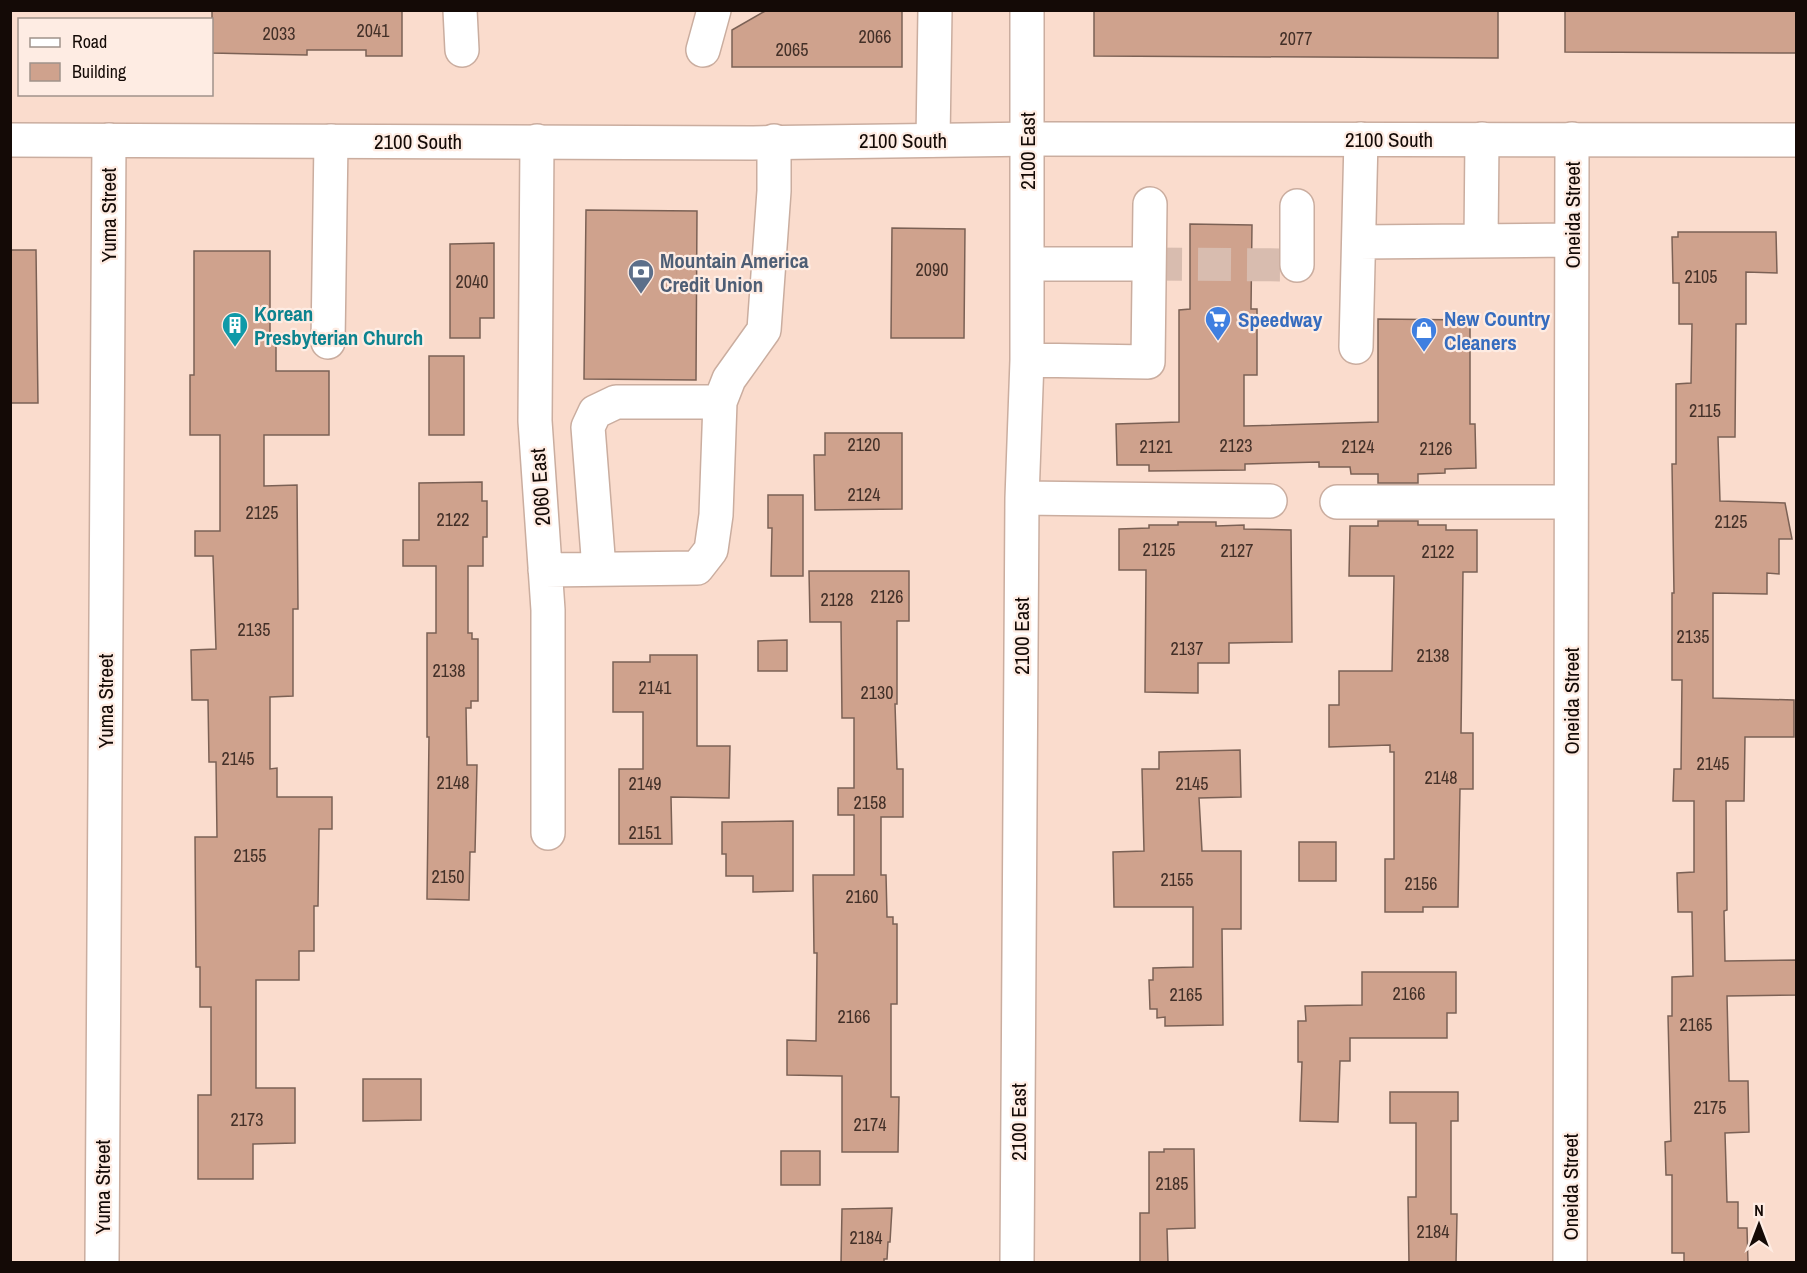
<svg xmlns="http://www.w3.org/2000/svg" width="1807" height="1273" font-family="'Archivo Narrow',sans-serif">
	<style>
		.building { fill: #cfa28d; stroke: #7b6155; stroke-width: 1.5 }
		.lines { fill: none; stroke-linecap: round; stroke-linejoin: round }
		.minor-tunnel { stroke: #d8bcaf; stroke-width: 33; stroke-dasharray: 33 16; stroke-linecap: butt }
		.minor-casing { stroke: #caad9f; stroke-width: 36 }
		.major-casing { stroke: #caad9f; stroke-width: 36 }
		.minor { stroke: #fff; stroke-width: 33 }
		.major { stroke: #fff; stroke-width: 33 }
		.labels { text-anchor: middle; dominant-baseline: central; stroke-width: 4.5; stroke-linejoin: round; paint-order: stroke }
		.number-label { font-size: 18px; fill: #433028 }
		.street-label { font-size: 21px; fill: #140a06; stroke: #feece3 }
		.service-label { font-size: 21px; font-weight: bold; fill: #4e5e75; stroke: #feece3; text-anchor: start }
		.culture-label { font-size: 21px; font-weight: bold; fill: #0d838f; stroke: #feece3; text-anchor: start }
		.shop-label { font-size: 21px; font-weight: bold; fill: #366cbe; stroke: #feece3; text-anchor: start }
	</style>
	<rect width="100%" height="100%" fill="#fadccd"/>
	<!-- building -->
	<path class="building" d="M 212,10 L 402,10 L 402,56 L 366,56 L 366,50 L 307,50 L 307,55 L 212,53 Z
		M 767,10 L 902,10 L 902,67 L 732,67 L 732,30 Z
		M 1094,10 L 1498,10 L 1498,58 L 1094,56 Z
		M 1565,10 L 1797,10 L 1797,53 L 1565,52 Z
		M 586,210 L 697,211 L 696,380 L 584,379 Z
		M 1190,224 L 1252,225 L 1251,309 L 1257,309 L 1257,375 L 1244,375 L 1244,426 L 1378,422 L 1378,319 L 1470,320 L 1470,424 L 1475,424 L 1476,468 L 1445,469 L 1445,473 L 1418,474 L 1418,483 L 1378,483 L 1378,474 L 1351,474 L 1350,467 L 1319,467 L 1319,462 L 1245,464 L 1245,470 L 1149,471 L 1149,465 L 1117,465 L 1116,424 L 1179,422 L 1179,310 L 1190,309 Z
		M 892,228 L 965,229 L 964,338 L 891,338 Z
		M 1678,232 L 1776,232 L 1777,273 L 1746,272 L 1746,324 L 1736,324 L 1735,437 L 1718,437 L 1720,501 L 1785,503 L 1792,539 L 1779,539 L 1779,574 L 1767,573 L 1767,594 L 1713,593 L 1713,698 L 1794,700 L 1794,737 L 1745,737 L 1744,801 L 1726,801 L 1727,910 L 1724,911 L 1725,961 L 1797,960 L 1797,995 L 1727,996 L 1729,1081 L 1748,1081 L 1749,1132 L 1725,1133 L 1727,1202 L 1738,1202 L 1738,1228 L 1747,1228 L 1748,1263 L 1684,1263 L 1684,1253 L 1672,1253 L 1672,1175 L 1666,1175 L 1665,1142 L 1671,1141 L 1668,1016 L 1672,1016 L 1672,977 L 1693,976 L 1692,912 L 1678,912 L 1677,873 L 1694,872 L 1694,801 L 1673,801 L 1674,769 L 1681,769 L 1682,680 L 1672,680 L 1672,593 L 1674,593 L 1672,464 L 1676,464 L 1676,384 L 1691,383 L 1692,324 L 1679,324 L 1679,283 L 1673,283 L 1672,237 L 1678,237 Z
		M 494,243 L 494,318 L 480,318 L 480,338 L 450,338 L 450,244 Z
		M 10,250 L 36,250 L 38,403 L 10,403 Z
		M 194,251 L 270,251 L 270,336 L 276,336 L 276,371 L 329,371 L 329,435 L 264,435 L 264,486 L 297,485 L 298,609 L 293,609 L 293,696 L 270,697 L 270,769 L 277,768 L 277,797 L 332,797 L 332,829 L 319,829 L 318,906 L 314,906 L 314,951 L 299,951 L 299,980 L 256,980 L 256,1088 L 295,1088 L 295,1143 L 253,1144 L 253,1179 L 198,1179 L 198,1095 L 211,1095 L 211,1007 L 200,1007 L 200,967 L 196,967 L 195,837 L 217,837 L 216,762 L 209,762 L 208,700 L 192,700 L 191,650 L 216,649 L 213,556 L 195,556 L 195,531 L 220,531 L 220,435 L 190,435 L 190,375 L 194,375 Z
		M 429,356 L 464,356 L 464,435 L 429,435 Z
		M 825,433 L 902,433 L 902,509 L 815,510 L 814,455 L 825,455 Z
		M 482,482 L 482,501 L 487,501 L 487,537 L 483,537 L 483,566 L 468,566 L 468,633 L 472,633 L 472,639 L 478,639 L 478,701 L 471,701 L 471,708 L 466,708 L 467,765 L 477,765 L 475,852 L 470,852 L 469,900 L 427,899 L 429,737 L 427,737 L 427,633 L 436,633 L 436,566 L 403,566 L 403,540 L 419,540 L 419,483 Z
		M 768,495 L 803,495 L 803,576 L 771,576 L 772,528 L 768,528 Z
		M 1378,521 L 1418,521 L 1418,525 L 1446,525 L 1446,530 L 1477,530 L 1477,572 L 1463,572 L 1461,733 L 1473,733 L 1473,789 L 1460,789 L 1458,907 L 1423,907 L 1423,912 L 1385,912 L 1385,859 L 1394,859 L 1394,752 L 1390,752 L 1390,745 L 1329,747 L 1329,705 L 1339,705 L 1339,671 L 1392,671 L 1394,576 L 1349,576 L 1350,526 L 1378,526 Z
		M 1178,522 L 1216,522 L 1216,526 L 1244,525 L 1244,529 L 1291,530 L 1292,642 L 1229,643 L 1229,663 L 1198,663 L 1198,693 L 1145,692 L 1146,570 L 1119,570 L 1119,529 L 1149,528 L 1149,525 L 1178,525 Z
		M 809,571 L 909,571 L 909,621 L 897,621 L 897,704 L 895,704 L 897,769 L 903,769 L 903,817 L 881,817 L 881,875 L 886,875 L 887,917 L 893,917 L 893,924 L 897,924 L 897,1004 L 891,1004 L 891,1097 L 899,1097 L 898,1152 L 842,1152 L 842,1076 L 787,1075 L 787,1040 L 816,1041 L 817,953 L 814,953 L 813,875 L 854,875 L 854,815 L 838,815 L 838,788 L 854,788 L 854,718 L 842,718 L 841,622 L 810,622 Z
		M 787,640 L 787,671 L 758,671 L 758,641 Z
		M 650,655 L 697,655 L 697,746 L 730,746 L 729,798 L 671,797 L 672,844 L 619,844 L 619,769 L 643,769 L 643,712 L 613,712 L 613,662 L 650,662 Z
		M 1240,750 L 1241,797 L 1199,798 L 1202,851 L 1241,851 L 1241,929 L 1222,929 L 1223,1025 L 1165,1026 L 1165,1017 L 1157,1018 L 1157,1009 L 1150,1009 L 1149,980 L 1153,980 L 1153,968 L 1193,967 L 1193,907 L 1114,907 L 1113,852 L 1144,851 L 1142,769 L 1159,769 L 1159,752 Z
		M 793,821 L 793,891 L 753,892 L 753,876 L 726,876 L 726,854 L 722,854 L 722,822 Z
		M 1299,842 L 1336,842 L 1336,881 L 1299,881 Z
		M 1362,972 L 1456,972 L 1456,1013 L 1447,1013 L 1447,1038 L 1350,1038 L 1350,1061 L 1340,1061 L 1338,1122 L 1300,1121 L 1302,1062 L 1298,1062 L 1298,1021 L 1306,1021 L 1305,1006 L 1362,1005 Z
		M 363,1079 L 421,1079 L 421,1120 L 363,1121 Z
		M 1390,1092 L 1458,1092 L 1458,1121 L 1451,1121 L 1451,1214 L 1457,1214 L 1456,1263 L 1409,1263 L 1408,1197 L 1416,1197 L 1416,1123 L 1390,1123 Z
		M 1164,1149 L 1194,1149 L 1195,1228 L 1167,1229 L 1168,1263 L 1140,1263 L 1140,1213 L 1149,1213 L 1149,1152 L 1164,1152 Z
		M 781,1151 L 820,1151 L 820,1185 L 781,1185 Z
		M 892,1208 L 890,1242 L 888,1242 L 887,1259 L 884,1259 L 884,1263 L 841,1263 L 842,1209 Z"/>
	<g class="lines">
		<!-- minor-tunnel -->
		<path class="minor-tunnel" d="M 1149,264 L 1297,265"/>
		<!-- minor casing -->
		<g class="minor-casing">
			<path id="minor" d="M 460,10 L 462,50
				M 703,50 L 714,10
				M 933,140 L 935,10
				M 537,141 L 535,421 L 548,610 L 548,833
				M 1481,241 L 1482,139
				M 1359,242 L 1571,240
				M 1027,264 L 1149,264
				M 1297,265 L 1297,206
				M 328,342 L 331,141
				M 1356,347 L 1361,139
				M 1027,360 L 1148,362 L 1150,204
				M 1022,498 L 1270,501
				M 1337,502 L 1571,502
				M 599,569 L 588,427 L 595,412 L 616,402 L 720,402
				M 545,570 L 697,568 L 711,550 L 716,515 L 720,402 L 729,379 L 764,330 L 774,191 L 774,141
				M 102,1262 L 109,140
				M 1017,1262 L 1022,498 L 1027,360 L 1027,10
				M 1570,1262 L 1572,139"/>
		</g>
		<!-- major casing -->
		<g class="major-casing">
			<path id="major" d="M 10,140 L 753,143 L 1027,139 L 1796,140"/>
		</g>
		<!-- minor -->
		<use href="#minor" class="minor"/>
		<!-- major -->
		<use href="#major" class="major"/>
	</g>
	<!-- icons -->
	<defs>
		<g id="bank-pin" transform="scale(1.35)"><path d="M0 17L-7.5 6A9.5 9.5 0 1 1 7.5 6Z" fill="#5c6f8a" stroke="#feece3"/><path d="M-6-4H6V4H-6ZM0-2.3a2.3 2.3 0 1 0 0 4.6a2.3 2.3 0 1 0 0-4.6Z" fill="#fff"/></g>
		<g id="supermarket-pin" transform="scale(1.35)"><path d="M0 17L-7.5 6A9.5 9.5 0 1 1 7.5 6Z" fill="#3f7fe0" stroke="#feece3"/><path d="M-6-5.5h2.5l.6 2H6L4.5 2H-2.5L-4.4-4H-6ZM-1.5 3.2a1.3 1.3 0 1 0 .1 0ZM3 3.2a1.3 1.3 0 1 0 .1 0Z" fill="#fff"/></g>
		<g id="building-pin" transform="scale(1.35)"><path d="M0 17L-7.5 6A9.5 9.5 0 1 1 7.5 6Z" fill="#0f9aa8" stroke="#feece3"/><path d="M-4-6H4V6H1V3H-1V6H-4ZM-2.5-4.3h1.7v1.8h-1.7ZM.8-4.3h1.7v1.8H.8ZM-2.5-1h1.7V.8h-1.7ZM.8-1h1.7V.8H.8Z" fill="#fff"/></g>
		<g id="shop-pin" transform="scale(1.35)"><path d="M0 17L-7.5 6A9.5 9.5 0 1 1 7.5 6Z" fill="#3f7fe0" stroke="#feece3"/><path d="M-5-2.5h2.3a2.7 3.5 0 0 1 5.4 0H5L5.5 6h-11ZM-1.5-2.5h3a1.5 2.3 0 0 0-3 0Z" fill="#fff"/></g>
	</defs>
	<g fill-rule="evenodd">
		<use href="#bank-pin" x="641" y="272"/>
		<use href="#supermarket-pin" x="1218" y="319"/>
		<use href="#building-pin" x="235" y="325"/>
		<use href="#shop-pin" x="1424" y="330"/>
	</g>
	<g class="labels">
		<!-- number labels -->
		<g class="number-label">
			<text x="373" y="30">2041</text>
			<text x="279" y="33">2033</text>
			<text x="875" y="36">2066</text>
			<text x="1296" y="38">2077</text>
			<text x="792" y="49">2065</text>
			<text x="932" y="269">2090</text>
			<text x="1701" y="276">2105</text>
			<text x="472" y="281">2040</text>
			<text x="1705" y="410">2115</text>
			<text x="864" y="444">2120</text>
			<text x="1236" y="445">2123</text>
			<text x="1156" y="446">2121</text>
			<text x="1358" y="446">2124</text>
			<text x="1436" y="448">2126</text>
			<text x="864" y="494">2124</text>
			<text x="262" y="512">2125</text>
			<text x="453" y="519">2122</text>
			<text x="1731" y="521">2125</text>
			<text x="1159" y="549">2125</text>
			<text x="1237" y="550">2127</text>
			<text x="1438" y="551">2122</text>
			<text x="887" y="596">2126</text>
			<text x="837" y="599">2128</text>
			<text x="254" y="629">2135</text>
			<text x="1693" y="636">2135</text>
			<text x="1187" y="648">2137</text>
			<text x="1433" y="655">2138</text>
			<text x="449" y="670">2138</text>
			<text x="655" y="687">2141</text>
			<text x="877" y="692">2130</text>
			<text x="238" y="758">2145</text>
			<text x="1713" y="763">2145</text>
			<text x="1441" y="777">2148</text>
			<text x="453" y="782">2148</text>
			<text x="645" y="783">2149</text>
			<text x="1192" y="783">2145</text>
			<text x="870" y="802">2158</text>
			<text x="645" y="832">2151</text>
			<text x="250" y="855">2155</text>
			<text x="448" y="876">2150</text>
			<text x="1177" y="879">2155</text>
			<text x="1421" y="883">2156</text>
			<text x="862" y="896">2160</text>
			<text x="1409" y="993">2166</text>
			<text x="1186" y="994">2165</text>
			<text x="854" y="1016">2166</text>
			<text x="1696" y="1024">2165</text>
			<text x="1710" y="1107">2175</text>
			<text x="247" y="1119">2173</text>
			<text x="870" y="1124">2174</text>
			<text x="1172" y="1183">2185</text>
			<text x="1433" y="1231">2184</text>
			<text x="866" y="1237">2184</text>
		</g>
		<!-- street labels -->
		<g class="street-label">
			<text x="1389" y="139">2100 South</text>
			<text x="903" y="140">2100 South</text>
			<text x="418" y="141">2100 South</text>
			<text transform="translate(1027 151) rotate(-90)">2100 East</text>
			<text transform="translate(108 215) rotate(-90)">Yuma Street</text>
			<text transform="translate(1572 215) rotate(-90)">Oneida Street</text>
			<text transform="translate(540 487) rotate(-94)">2060 East</text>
			<text transform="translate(1021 636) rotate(-90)">2100 East</text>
			<text transform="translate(105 701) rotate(-90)">Yuma Street</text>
			<text transform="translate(1571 701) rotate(-90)">Oneida Street</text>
			<text transform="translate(1018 1122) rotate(-90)">2100 East</text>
			<text transform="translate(102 1187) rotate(-90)">Yuma Street</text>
			<text transform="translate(1570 1187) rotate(-90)">Oneida Street</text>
		</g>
		<!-- service labels -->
		<g class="service-label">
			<text x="660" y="260">Mountain America<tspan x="660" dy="24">Credit Union</tspan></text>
		</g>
		<!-- culture labels -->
		<g class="culture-label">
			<text x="254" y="313">Korean<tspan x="254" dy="24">Presbyterian Church</tspan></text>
		</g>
		<!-- shop labels -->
		<g class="shop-label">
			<text x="1444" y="318">New Country<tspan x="1444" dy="24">Cleaners</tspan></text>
			<text x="1238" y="319">Speedway</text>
		</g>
	</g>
	<!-- border -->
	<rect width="1807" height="1273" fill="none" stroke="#140a06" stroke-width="24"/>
	<!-- legend -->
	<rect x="18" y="18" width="195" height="78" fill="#feece3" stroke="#a0928b" stroke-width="1.5"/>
	<rect x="30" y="38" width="30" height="9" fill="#ffffff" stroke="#a0928b" stroke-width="1.5"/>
	<text x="72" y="48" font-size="18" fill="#140a06">Road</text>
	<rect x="30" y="63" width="30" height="18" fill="#cfa28d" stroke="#a0928b" stroke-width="1.5"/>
	<text x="72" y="78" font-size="18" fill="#140a06">Building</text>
	<!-- north arrow -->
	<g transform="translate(1759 1225)" stroke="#feece3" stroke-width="4.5" paint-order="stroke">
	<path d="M0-4.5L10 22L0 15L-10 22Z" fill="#140a06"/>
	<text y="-9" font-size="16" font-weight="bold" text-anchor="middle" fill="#140a06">N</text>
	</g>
</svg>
